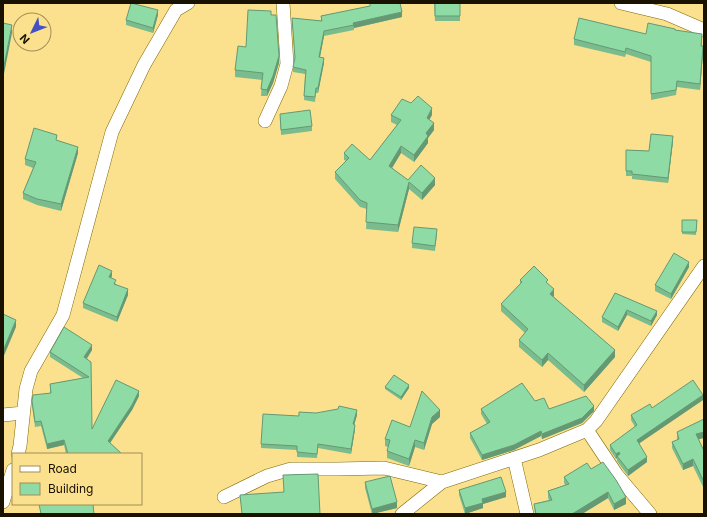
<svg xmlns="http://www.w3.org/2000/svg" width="707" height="517" font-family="Inter,sans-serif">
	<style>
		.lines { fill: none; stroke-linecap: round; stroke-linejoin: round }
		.minor-casing { stroke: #7f6700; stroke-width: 14 }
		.minor { stroke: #fff; stroke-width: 13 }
		.wall { fill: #7bbc8e }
		.shaded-wall { fill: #649974 }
		.building { fill: #8fdba5; stroke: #649974 }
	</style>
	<rect width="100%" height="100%" fill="#fbe18e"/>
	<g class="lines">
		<!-- minor casing -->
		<g class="minor-casing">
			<path id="minor" d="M 621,3 L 667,14 L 704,30
				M 265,121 L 281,86 L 287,64 L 283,3
				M 3,415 L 23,413
				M 587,430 L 617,475 L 650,514
				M 18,454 L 20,446 L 26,389 L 31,371 L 63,315 L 112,132 L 144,65 L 176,10 L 188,3
				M 514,458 L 527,514
				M 224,497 L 267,476 L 291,469 L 337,469 L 384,468 L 442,482
				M 3,502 L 13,470
				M 402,514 L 442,482 L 539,450 L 587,430 L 596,421 L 704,266"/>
		</g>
		<!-- minor -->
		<use href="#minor" class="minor"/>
	</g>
	<!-- wall -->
	<path class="wall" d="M 370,3 L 402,17 L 354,28 L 354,30 L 324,36 L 320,57 L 324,63 L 318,93 L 316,93 L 315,102 L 304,100 L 305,74 L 293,72 L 293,67 L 295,60 L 292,18 L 321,21 L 321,16 L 370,6 Z
		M 434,3 L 460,3 L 460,21 L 435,21 Z
		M 158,15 L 153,33 L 126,25 L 126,20 Z
		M 271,15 L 279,63 L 273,83 L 267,96 L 261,96 L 262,80 L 235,77 L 235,70 L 246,47 Z
		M 675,30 L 702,40 L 702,46 L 703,52 L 700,90 L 677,87 L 676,95 L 651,100 L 651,62 L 626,54 L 625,57 L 574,45 L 574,39 L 646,34 Z
		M 280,114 L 312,126 L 312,131 L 281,135 Z
		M 391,115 L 432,115 L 429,120 L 434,130 L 428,138 L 428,143 L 414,162 L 401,153 L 392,168 L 408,180 L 435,185 L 422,200 L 409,189 L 398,232 L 366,229 L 367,209 L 360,207 L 335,179 L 335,172 L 346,161 L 344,160 L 344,153 L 370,160 L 397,125 L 391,122 Z
		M 57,141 L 78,153 L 61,211 L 37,205 L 23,199 L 23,193 L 33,168 L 25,165 L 25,159 Z
		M 673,141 L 668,183 L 632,179 L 632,176 L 626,176 L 626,150 L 649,151 Z
		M 682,220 L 697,220 L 696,235 L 682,234 Z
		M 437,234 L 435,251 L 412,248 L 412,243 Z
		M 689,267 L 671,299 L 655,291 L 655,285 Z
		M 112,276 L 111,278 L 116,284 L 128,295 L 117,322 L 83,308 L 83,303 Z
		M 520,280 L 548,284 L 554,296 L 553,296 L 615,357 L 584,392 L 548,360 L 542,367 L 519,347 L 519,340 L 525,333 L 501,311 L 501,304 L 520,284 Z
		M 615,293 L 657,315 L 651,326 L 627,315 L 618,331 L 602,322 L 602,317 Z
		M 92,350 L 87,359 L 92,429 L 139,396 L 132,410 L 110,443 L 122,454 L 66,454 L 64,445 L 47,449 L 41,426 L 35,427 L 32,406 L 32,401 L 50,393 L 50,384 L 83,378 L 50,357 L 50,352 Z
		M 385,387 L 409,388 L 401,400 L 385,389 Z
		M 703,400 L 639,443 L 647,462 L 628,476 L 617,461 L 617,458 L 616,459 L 610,450 L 610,445 L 635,427 L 631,420 L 631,415 L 652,408 Z
		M 535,401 L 549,409 L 594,411 L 582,423 L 542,439 L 541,436 L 514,450 L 482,460 L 470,438 L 470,433 L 487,424 L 481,414 L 481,409 Z
		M 357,415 L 354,425 L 355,429 L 351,454 L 318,448 L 317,458 L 297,457 L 297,450 L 261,448 L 261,444 L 299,416 Z
		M 440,417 L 432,424 L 424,450 L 415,447 L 409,466 L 387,458 L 387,451 L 388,447 L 385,446 L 385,439 L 410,427 Z
		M 677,432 L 698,439 L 704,451 L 704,489 L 693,466 L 683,470 L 672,448 L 672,442 L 677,440 Z
		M 591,469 L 626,504 L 614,510 L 608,498 L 582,514 L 535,514 L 534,504 L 549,500 L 548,498 L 548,491 L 565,485 L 564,483 L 564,477 Z
		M 365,482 L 397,508 L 372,514 L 365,488 Z
		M 459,490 L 506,497 L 483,504 L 483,508 L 465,514 L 459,495 Z"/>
	<!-- shaded-wall -->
	<path class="shaded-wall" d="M 158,10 L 158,15 L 153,33 L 153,28 Z
		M 402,12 L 402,17 L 354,28 L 353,23 Z
		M 12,25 L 12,33 L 3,79 L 3,71 Z
		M 324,31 L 324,36 L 319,62 L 319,57 Z
		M 703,46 L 703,52 L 700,90 L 700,84 Z
		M 279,56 L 279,63 L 273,83 L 267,96 L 267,90 Z
		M 324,58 L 324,63 L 318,93 L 318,88 Z
		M 432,108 L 432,115 L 427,124 L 427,118 Z
		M 434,123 L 434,130 L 428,138 L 428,143 L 414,162 L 414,155 L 426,133 Z
		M 673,136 L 673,141 L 668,183 L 668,178 Z
		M 401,146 L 401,153 L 389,173 L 389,166 Z
		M 78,147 L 78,153 L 61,211 L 61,204 Z
		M 435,178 L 435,185 L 422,200 L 422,193 Z
		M 409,182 L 409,189 L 398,232 L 398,225 Z
		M 689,262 L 689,267 L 671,299 L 671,294 Z
		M 112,271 L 112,276 L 109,282 L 109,277 Z
		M 128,289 L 128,295 L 117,322 L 117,317 Z
		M 554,289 L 554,296 L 550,300 L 550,294 Z
		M 627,310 L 627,315 L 618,331 L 618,327 Z
		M 657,311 L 657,315 L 651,326 L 651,321 Z
		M 16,320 L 16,327 L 3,358 L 3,351 Z
		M 92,345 L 92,350 L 84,362 L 84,357 Z
		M 615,350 L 615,357 L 584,392 L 584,385 Z
		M 548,353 L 548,360 L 542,367 L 542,360 Z
		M 409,385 L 409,388 L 401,400 L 401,397 Z
		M 139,391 L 139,396 L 132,410 L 108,446 L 108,441 Z
		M 703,395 L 703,400 L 637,445 L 637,440 Z
		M 594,406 L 594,411 L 582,423 L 542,439 L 542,434 Z
		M 357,410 L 357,415 L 353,429 L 353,424 Z
		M 440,410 L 440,417 L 432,424 L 424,450 L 424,443 L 432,417 Z
		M 355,425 L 355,429 L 351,454 L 351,449 Z
		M 541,431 L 541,436 L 514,450 L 482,460 L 482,455 Z
		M 704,432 L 704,438 L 696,440 L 696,434 Z
		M 64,440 L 64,445 L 47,449 L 47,444 Z
		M 415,440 L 415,447 L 409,466 L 409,459 Z
		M 619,452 L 619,457 L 617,456 L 617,458 L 616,459 L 616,454 Z
		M 647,457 L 647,462 L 628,476 L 628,470 Z
		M 693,459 L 693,466 L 683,470 L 683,464 Z
		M 506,492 L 506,497 L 483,504 L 483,508 L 465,514 L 465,508 L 482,499 Z
		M 608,492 L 608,498 L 582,514 L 572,514 Z
		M 626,497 L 626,504 L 614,510 L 614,504 Z
		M 397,502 L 397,508 L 372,514 L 372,509 Z"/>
	<!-- building -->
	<path class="building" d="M 131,3 L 158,10 L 153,28 L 126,20 Z
		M 370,3 L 400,3 L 402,12 L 353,23 L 354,25 L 324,31 L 319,57 L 324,58 L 318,88 L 316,88 L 315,97 L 304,96 L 306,70 L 293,67 L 295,58 L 292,18 L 322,21 L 321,16 L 370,6 Z
		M 435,3 L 460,3 L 460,16 L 435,16 Z
		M 248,10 L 271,11 L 271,15 L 276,15 L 279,56 L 273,76 L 267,90 L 261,89 L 263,73 L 235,70 L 238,46 L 246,47 Z
		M 579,18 L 646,34 L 648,23 L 675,29 L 675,30 L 702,34 L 701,46 L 703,46 L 700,84 L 677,81 L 676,90 L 651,94 L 651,56 L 626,48 L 625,52 L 574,39 Z
		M 3,23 L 12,25 L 3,71 Z
		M 418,96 L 432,108 L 427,118 L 434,123 L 426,133 L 428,136 L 414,155 L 401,146 L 389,166 L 408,180 L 421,165 L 435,178 L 422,193 L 409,182 L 398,225 L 366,222 L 367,203 L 360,200 L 335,172 L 349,158 L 344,153 L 352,144 L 370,160 L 401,120 L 391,115 L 402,99 L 411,103 Z
		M 310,110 L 312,126 L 281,130 L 280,114 Z
		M 34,128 L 57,135 L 56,140 L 78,147 L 61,204 L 37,199 L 23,193 L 36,162 L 25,159 Z
		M 651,134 L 673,136 L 668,178 L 632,174 L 632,171 L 626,171 L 626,150 L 649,151 Z
		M 682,220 L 697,220 L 696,232 L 682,232 Z
		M 414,227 L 437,229 L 435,246 L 412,243 Z
		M 674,253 L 689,262 L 671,294 L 655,285 Z
		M 99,265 L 112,271 L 109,277 L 116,280 L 114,284 L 128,289 L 117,317 L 83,303 Z
		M 534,266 L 548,280 L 546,282 L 554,289 L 550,294 L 615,350 L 584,385 L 548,353 L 542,360 L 519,340 L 528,329 L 501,304 L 522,282 L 520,280 Z
		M 615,293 L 657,311 L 651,321 L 627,310 L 618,327 L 602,317 Z
		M 3,314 L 16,320 L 3,351 Z
		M 64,327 L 92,345 L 84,357 L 91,362 L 92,429 L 116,380 L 139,391 L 132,405 L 108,441 L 122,454 L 68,454 L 64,440 L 47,444 L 41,421 L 35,422 L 32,401 L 33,395 L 51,393 L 50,384 L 89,377 L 50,352 Z
		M 394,375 L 409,385 L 401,397 L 385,387 Z
		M 693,380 L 703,395 L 637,440 L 647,457 L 628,470 L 617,456 L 620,454 L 619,452 L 616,454 L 610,445 L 637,425 L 631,415 L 650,404 L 652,408 Z
		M 522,383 L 535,401 L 544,398 L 549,409 L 586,396 L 594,406 L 582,418 L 542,434 L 541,431 L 514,445 L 482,455 L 470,433 L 490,422 L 481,409 Z
		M 422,391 L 440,410 L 432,417 L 424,443 L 415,440 L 409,459 L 387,451 L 390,440 L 385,439 L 392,420 L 410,427 Z
		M 339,406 L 357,410 L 353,424 L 355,425 L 351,449 L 318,444 L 317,454 L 297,452 L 297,446 L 261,444 L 263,414 L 299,416 L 299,412 L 316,413 L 338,409 Z
		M 704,419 L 704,432 L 696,434 L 704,451 L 704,482 L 693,459 L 683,464 L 672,442 L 679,439 L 677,432 Z
		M 603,462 L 616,480 L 626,497 L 614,504 L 608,492 L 572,514 L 536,514 L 534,504 L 552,500 L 548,491 L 569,484 L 564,477 L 587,463 L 591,469 Z
		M 318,474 L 320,514 L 242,514 L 240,495 L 284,492 L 283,475 Z
		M 390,476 L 397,502 L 372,509 L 365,482 Z
		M 501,477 L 506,492 L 482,499 L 483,503 L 465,508 L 459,490 Z
		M 39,504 L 93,504 L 94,514 L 41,514 Z"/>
	<!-- border -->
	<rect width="707" height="517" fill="none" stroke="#1a1200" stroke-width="8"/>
	<!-- legend -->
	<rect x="12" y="453" width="130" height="52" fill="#fbe18e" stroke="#a18e55"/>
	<rect x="20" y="466" width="20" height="6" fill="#ffffff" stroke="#a18e55"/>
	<text x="48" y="473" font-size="12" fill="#1a1200">Road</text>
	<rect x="20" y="483" width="20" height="12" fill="#8fdba5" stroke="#a18e55"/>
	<text x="48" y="493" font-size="12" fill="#1a1200">Building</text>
	<!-- north arrow -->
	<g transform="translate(32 32) rotate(227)"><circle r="19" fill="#fbe18e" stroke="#a18e55"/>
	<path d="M0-3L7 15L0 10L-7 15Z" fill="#4351c5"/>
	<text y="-6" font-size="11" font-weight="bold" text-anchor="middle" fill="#1a1200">N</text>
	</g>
</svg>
